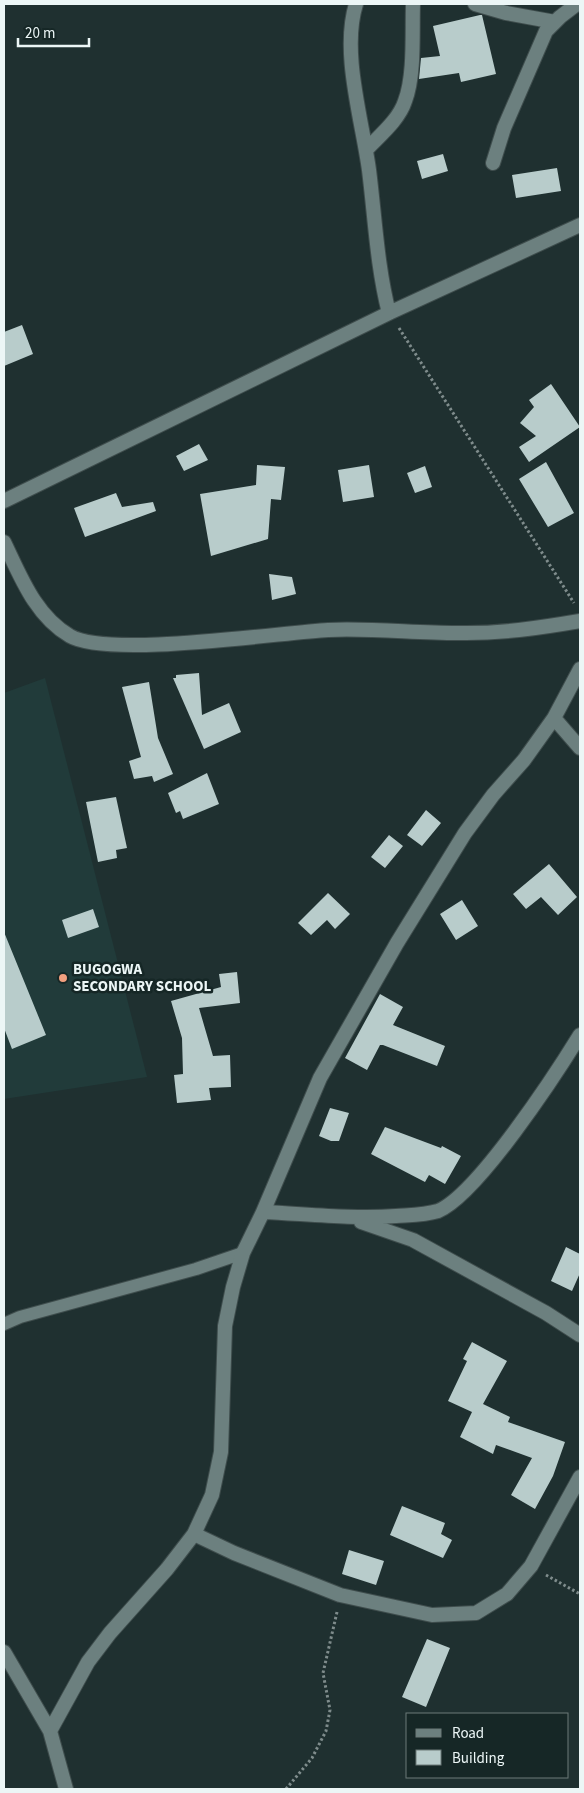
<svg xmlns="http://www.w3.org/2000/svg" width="584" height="1793" font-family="'Source Sans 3',sans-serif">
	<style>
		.built { fill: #213b3a }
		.building { fill: #b8cccb }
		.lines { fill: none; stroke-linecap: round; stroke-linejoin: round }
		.service-casing { stroke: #3f4d4d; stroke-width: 14 }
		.minor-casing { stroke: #3f4d4d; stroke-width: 16 }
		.path { stroke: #7f8c8c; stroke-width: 3; stroke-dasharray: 2.5 2.5; stroke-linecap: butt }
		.service { stroke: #6c807f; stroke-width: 12 }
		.minor { stroke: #6c807f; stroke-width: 14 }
		.poi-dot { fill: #f2a07f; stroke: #162726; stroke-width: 2 }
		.labels { text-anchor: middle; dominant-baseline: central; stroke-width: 5; stroke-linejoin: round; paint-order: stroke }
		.poi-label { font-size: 15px; font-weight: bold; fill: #ecf6f6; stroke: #162726; text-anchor: start }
	</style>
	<rect width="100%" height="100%" fill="#1f3030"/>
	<!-- built -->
	<path class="built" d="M 45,678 L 147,1077 L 4,1099 L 4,693 Z"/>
	<!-- building -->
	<path class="building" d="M 480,15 L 482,15 L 496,74 L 461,82 L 459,73 L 419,79 L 421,58 L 440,56 L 433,26 Z
		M 443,154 L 448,171 L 422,179 L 417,161 Z
		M 557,168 L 561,191 L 516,198 L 512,175 Z
		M 22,325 L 33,354 L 4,366 L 4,332 Z
		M 551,384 L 580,427 L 529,462 L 519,447 L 536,436 L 520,423 L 534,407 L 529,400 Z
		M 199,444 L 208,460 L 184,471 L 176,456 Z
		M 546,462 L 574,513 L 548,527 L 519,479 Z
		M 257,465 L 285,467 L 281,500 L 271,499 L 268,539 L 211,556 L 200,494 L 256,485 Z
		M 369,465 L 374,497 L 343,502 L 338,470 Z
		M 425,466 L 432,487 L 415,493 L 407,473 Z
		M 116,493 L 122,507 L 153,502 L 156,511 L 85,537 L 74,508 Z
		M 269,574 L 292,577 L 296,594 L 272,600 Z
		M 199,673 L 202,715 L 229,703 L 241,732 L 204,749 L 173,678 L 176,678 L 176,675 Z
		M 149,682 L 158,738 L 173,774 L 154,782 L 152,776 L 134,779 L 129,761 L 141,757 L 122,687 Z
		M 207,773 L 219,804 L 183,819 L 180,811 L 176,813 L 168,793 Z
		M 116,797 L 127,848 L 116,850 L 117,858 L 98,862 L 86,802 Z
		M 426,810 L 441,823 L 422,846 L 407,835 Z
		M 389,835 L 403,846 L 385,868 L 371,857 Z
		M 549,864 L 577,897 L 558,915 L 541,897 L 526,909 L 513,894 Z
		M 328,893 L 350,914 L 335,929 L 327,920 L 311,935 L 298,923 Z
		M 462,900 L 478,926 L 456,940 L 440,914 Z
		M 93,909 L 99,927 L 68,938 L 62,920 Z
		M 4,932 L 46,1035 L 12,1049 L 4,1028 Z
		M 237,972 L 240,1003 L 199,1008 L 213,1056 L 230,1055 L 231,1087 L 209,1088 L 211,1100 L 177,1103 L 174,1075 L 183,1074 L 182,1038 L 171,1001 L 221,987 L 219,974 Z
		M 380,994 L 403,1007 L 393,1025 L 445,1046 L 437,1066 L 383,1045 L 380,1045 L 367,1070 L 345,1058 Z
		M 330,1108 L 349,1113 L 339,1141 L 331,1141 L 319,1136 Z
		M 385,1127 L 441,1148 L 442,1146 L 461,1156 L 445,1184 L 429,1175 L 425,1182 L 371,1154 Z
		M 566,1247 L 580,1254 L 580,1273 L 572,1291 L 551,1281 Z
		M 472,1342 L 507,1361 L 483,1404 L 510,1417 L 508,1422 L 565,1442 L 553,1476 L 535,1509 L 511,1495 L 532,1458 L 496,1445 L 493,1454 L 460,1437 L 472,1412 L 448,1401 L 467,1361 L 463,1359 Z
		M 402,1506 L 445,1523 L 441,1534 L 452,1540 L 443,1558 L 390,1535 Z
		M 349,1550 L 384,1561 L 376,1585 L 342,1574 Z
		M 427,1639 L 450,1648 L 426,1707 L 402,1697 Z"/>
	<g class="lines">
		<!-- service casing -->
		<g class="service-casing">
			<path id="service" d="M 4,1324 L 20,1317 L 196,1269 L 243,1253"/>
		</g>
		<!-- minor casing -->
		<g class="minor-casing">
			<path id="minor" d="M 356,4 C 341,52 362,119 369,170 C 375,218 377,266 389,313
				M 475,4 L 506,13 L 555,22
				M 366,150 C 379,136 399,120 405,101 C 415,75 412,32 413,4
				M 493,163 L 504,128 L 546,31 L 560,17 L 577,4
				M 4,501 L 389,313 L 580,225
				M 4,542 C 20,575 35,616 70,636 C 108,658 277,633 328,630 C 371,628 414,633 457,633 C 499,634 539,628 580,621
				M 554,718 L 580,748
				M 263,1212 C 308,1214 352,1219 396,1216 C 410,1215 425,1215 438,1211 C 477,1195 556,1074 580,1035
				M 361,1222 L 413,1240 L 546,1313 L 580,1335
				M 194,1534 L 234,1553 L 340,1595 L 432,1615 L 476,1613 L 507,1594 L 531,1566 L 580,1477
				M 4,1652 L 50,1731 L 66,1789
				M 50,1731 L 88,1662 L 110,1633 L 167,1569 L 194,1534 L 212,1495 L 221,1452 L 225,1326 L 233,1287 L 243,1253 L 263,1212 L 320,1078 L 397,943 L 465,833 L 493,795 L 524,760 L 554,718 L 580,669"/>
		</g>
		<!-- path -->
		<path class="path" d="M 399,328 L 574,603
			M 546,1575 L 580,1594
			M 286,1789 L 312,1758 L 326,1731 L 330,1710 L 323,1673 L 337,1612"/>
		<!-- service -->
		<use href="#service" class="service"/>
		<!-- minor -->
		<use href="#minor" class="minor"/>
	</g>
	<!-- markers -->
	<circle class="poi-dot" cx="63" cy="978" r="5"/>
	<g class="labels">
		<!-- poi labels -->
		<g class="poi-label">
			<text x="73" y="969">BUGOGWA<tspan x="73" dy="17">SECONDARY SCHOOL</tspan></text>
		</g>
	</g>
	<!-- border -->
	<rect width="584" height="1793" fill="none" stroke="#ecf6f6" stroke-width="10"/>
	<!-- legend -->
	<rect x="406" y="1713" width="162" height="65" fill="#162726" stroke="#6c7a79"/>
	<rect x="416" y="1729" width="25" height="8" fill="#6c807f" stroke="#6c7a79"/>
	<text x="452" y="1738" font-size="15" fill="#ecf6f6">Road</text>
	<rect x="416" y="1750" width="25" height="15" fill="#b8cccb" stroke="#6c7a79"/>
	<text x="452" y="1763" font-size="15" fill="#ecf6f6">Building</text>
	<!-- scale -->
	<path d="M18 38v8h71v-8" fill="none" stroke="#ecf6f6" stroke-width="2.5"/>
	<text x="25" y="38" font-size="15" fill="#ecf6f6" stroke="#162726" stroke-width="4" paint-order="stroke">20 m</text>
</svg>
